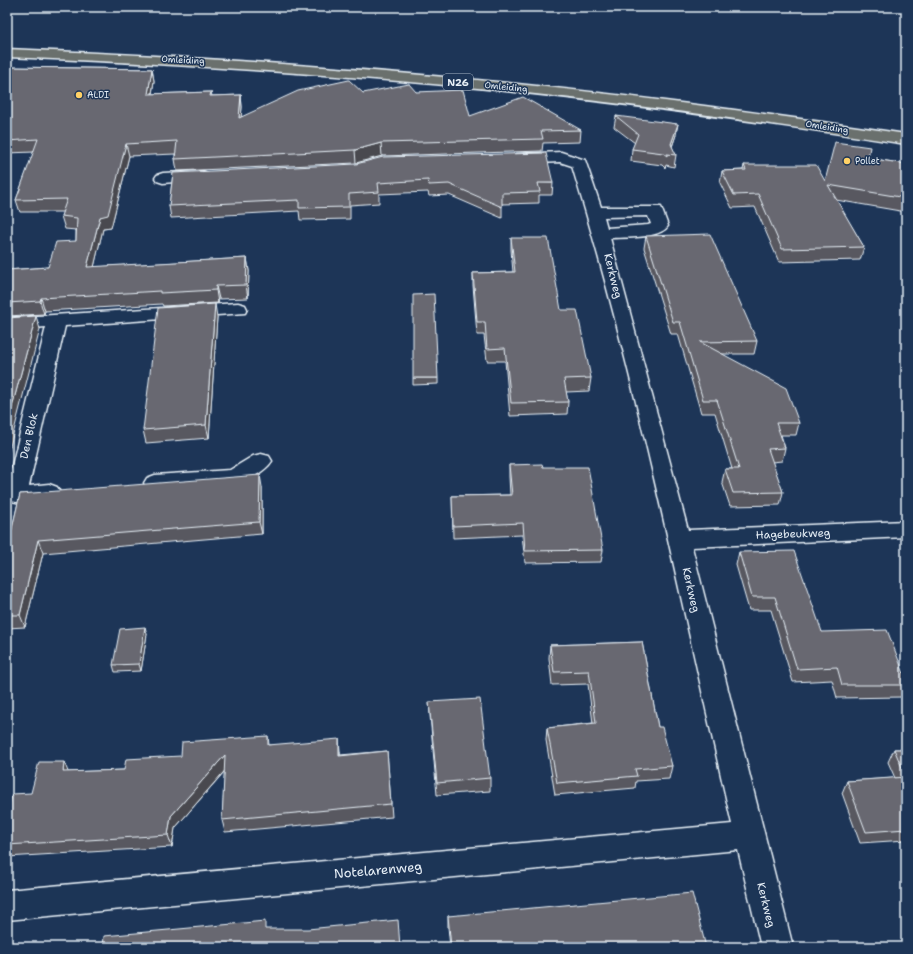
<svg xmlns="http://www.w3.org/2000/svg" width="913" height="954" font-family="'Shantell Sans',sans-serif">
	<style>
		.lines { fill: none; stroke-linecap: round; stroke-linejoin: round }
		.minor-casing { stroke: #e8f1f8; stroke-width: 3 }
		.major-casing { stroke: #e8f1f8; stroke-width: 3 }
		.minor { fill: #1d3557; fill-rule: evenodd }
		.major { fill: #6b706d; fill-rule: evenodd }
		.wall { fill: #595961; stroke: #e8f1f8 }
		.shaded-wall { fill: #49494f; stroke: #e8f1f8 }
		.building { fill: #686871; stroke: #e8f1f8 }
		.poi-dot { fill: #ffd166; stroke: #1d3557; stroke-width: 1.5 }
		.labels { text-anchor: middle; dominant-baseline: central; stroke-width: 3; stroke-linejoin: round; paint-order: stroke }
		.far-street-label { font-size: 9px; fill: #e8f1f8; stroke: #1d3557 }
		.far-poi-label { font-size: 9px; fill: #e8f1f8; stroke: #1d3557; text-anchor: start }
		.shield { fill: #1d3557; stroke: #abb9c8; stroke-width: 1 }
		.shield-label { font-size: 10px; font-weight: bold; fill: #e8f1f8 }
		.street-label { font-size: 11px; fill: #e8f1f8; stroke: #1d3557 }
		.near-street-label { font-size: 13px; fill: #e8f1f8; stroke: #1d3557 }
	</style>
	<rect width="100%" height="100%" fill="#1d3557"/>
	<filter id="ink" filterUnits="userSpaceOnUse"><feTurbulence type="fractalNoise" baseFrequency=".025" numOctaves="2"/><feDisplacementMap in="SourceGraphic" scale="8" xChannelSelector="R" yChannelSelector="G"/><feConvolveMatrix kernelMatrix="1 2 1 2 8 2 1 2 1" color-interpolation-filters="sRGB"/></filter>
	<g filter="url(#ink)">
		<g class="lines">
			<!-- minor casing -->
			<g class="minor-casing">
				<path id="minor" d="M 561,152 L 585,160 L 601,207 L 661,207 L 668,226 C 660,239 625,237 610,238 L 688,530 L 906,521 L 906,537 L 692,547 L 793,947 L 761,947 L 738,850 L 7,920 L 7,890 L 732,824 C 681,604 638,382 572,166 L 560,162 L 517,164 L 512,162 L 509,159 L 512,156 L 517,154 ZM 648,216 L 651,224 L 648,225 L 607,228 L 604,217 Z
					M 202,171 L 208,173 L 210,176 L 208,179 L 163,183 L 157,181 L 155,178 L 157,175 L 163,173 Z
					M 238,303 L 245,305 L 247,309 L 245,313 L 65,326 L 29,486 L 49,484 L 57,487 L 60,492 L 57,497 C 42,502 23,505 8,500 L 7,486 L 46,327 L 7,330 L 7,318 Z
					M 261,454 L 269,456 L 272,461 C 265,472 247,481 235,485 L 155,491 L 147,488 L 144,483 L 147,478 L 155,475 L 230,470 L 253,456 Z"/>
			</g>
			<!-- major casing -->
			<g class="major-casing">
				<path id="major" d="M 7,49 C 157,55 306,64 456,78 C 606,92 756,112 906,134 L 906,144 C 756,121 606,100 456,86 C 306,72 157,63 7,57 Z"/>
			</g>
			<!-- minor -->
			<use href="#minor" class="minor"/>
			<!-- major -->
			<use href="#major" class="major"/>
		</g>
		<!-- wall -->
		<path class="wall" d="M 7,67 L 152,69 L 154,81 L 152,94 L 211,92 L 212,96 L 241,95 L 242,107 L 241,117 L 363,93 L 416,92 L 470,116 L 581,130 L 580,142 L 543,143 L 542,151 L 382,156 L 356,163 L 177,171 L 175,159 L 175,154 L 129,156 L 111,228 L 103,229 L 94,267 L 247,258 L 249,271 L 248,298 L 219,299 L 218,303 L 163,306 L 162,304 L 45,311 L 44,314 L 7,316 L 7,270 L 48,267 L 76,241 L 76,230 L 65,229 L 61,216 L 63,212 L 20,212 L 16,200 L 34,152 L 7,153 Z
			M 616,116 L 676,135 L 672,147 L 676,155 L 674,167 L 666,165 L 665,168 L 662,165 L 631,161 L 632,149 L 635,143 L 614,127 Z
			M 868,158 L 906,164 L 906,212 L 836,200 L 864,247 L 860,260 L 779,262 L 755,207 L 732,208 L 720,183 L 722,171 L 743,170 L 744,165 L 825,181 Z
			M 173,173 L 553,183 L 552,195 L 539,195 L 539,203 L 502,204 L 502,218 L 449,195 L 429,196 L 428,192 L 379,194 L 379,203 L 350,205 L 350,219 L 300,220 L 299,211 L 171,218 L 169,206 Z
			M 646,236 L 757,341 L 754,354 L 722,354 L 799,423 L 796,435 L 781,435 L 785,448 L 782,461 L 772,462 L 783,492 L 780,505 L 730,506 L 722,482 L 725,469 L 732,469 L 715,413 L 701,413 L 678,334 L 671,334 L 644,248 Z
			M 511,238 L 561,310 L 591,378 L 589,391 L 566,392 L 568,402 L 567,414 L 510,416 L 505,361 L 487,361 L 484,335 L 477,335 L 473,285 L 473,273 L 513,272 L 511,250 Z
			M 217,317 L 209,438 L 146,443 L 143,430 Z
			M 413,378 L 438,378 L 438,384 L 413,385 Z
			M 509,465 L 543,467 L 603,550 L 601,562 L 525,563 L 522,535 L 453,538 L 452,496 L 510,495 L 509,477 Z
			M 262,487 L 262,534 L 43,553 L 25,627 L 7,628 L 7,550 L 20,494 Z
			M 739,552 L 822,632 L 906,679 L 906,689 L 902,697 L 837,698 L 832,680 L 793,682 L 771,610 L 749,610 L 736,565 Z
			M 147,634 L 141,671 L 115,672 L 113,665 Z
			M 642,642 L 658,727 L 672,766 L 669,779 L 636,781 L 635,788 L 555,795 L 546,740 L 547,728 L 593,723 L 588,684 L 552,685 L 549,658 L 550,645 Z
			M 429,702 L 490,778 L 490,791 L 437,795 L 430,715 Z
			M 268,736 L 269,745 L 340,751 L 340,755 L 387,751 L 392,817 L 225,832 L 222,820 L 225,771 L 175,828 L 172,847 L 7,857 L 7,815 L 31,793 L 68,772 L 124,770 Z
			M 894,749 L 906,749 L 906,840 L 860,843 L 842,793 L 847,781 L 895,778 L 888,762 Z
			M 448,916 L 706,947 L 450,947 L 448,927 Z"/>
		<!-- shaded-wall -->
		<path class="shaded-wall" d="M 152,69 L 154,81 L 150,105 L 148,94 Z
			M 241,95 L 242,107 L 240,130 L 239,118 Z
			M 678,124 L 676,135 L 669,155 L 671,144 Z
			M 381,143 L 382,156 L 356,163 L 355,150 Z
			M 126,144 L 129,156 L 111,228 L 103,229 L 91,280 L 87,267 L 100,217 Z
			M 247,258 L 249,271 L 248,298 L 246,285 Z
			M 216,286 L 219,299 L 218,303 L 216,290 Z
			M 41,298 L 45,311 L 44,314 L 40,301 Z
			M 215,304 L 217,317 L 209,438 L 206,425 Z
			M 36,316 L 40,329 L 7,458 L 7,426 Z
			M 260,475 L 262,487 L 262,534 L 259,522 Z
			M 38,540 L 43,553 L 25,627 L 20,615 Z
			M 145,627 L 147,634 L 141,671 L 139,664 Z
			M 339,739 L 340,751 L 340,768 L 339,756 Z
			M 225,755 L 228,767 L 175,828 L 172,847 L 168,835 L 171,816 Z
			M 64,762 L 69,774 L 63,772 Z"/>
		<!-- building -->
		<path class="building" d="M 7,67 L 152,69 L 148,94 L 211,92 L 210,96 L 241,95 L 239,118 L 298,91 L 349,80 L 363,93 L 409,84 L 416,92 L 463,90 L 470,116 L 523,97 L 581,130 L 541,131 L 543,139 L 381,143 L 355,150 L 175,159 L 177,141 L 126,144 L 108,215 L 100,217 L 87,267 L 247,258 L 246,285 L 216,286 L 216,290 L 160,293 L 160,291 L 41,298 L 40,301 L 7,303 L 7,270 L 48,267 L 56,242 L 76,241 L 77,218 L 61,216 L 67,199 L 16,200 L 38,139 L 7,141 Z
			M 616,116 L 678,124 L 671,144 L 676,155 L 667,154 L 667,156 L 663,153 L 632,149 L 638,134 Z
			M 835,142 L 870,147 L 868,158 L 906,164 L 906,198 L 828,185 L 864,247 L 782,249 L 758,194 L 734,195 L 722,171 L 746,170 L 744,165 L 816,165 L 825,181 Z
			M 546,153 L 553,183 L 538,183 L 540,192 L 502,193 L 502,207 L 449,184 L 429,185 L 428,180 L 378,183 L 379,192 L 349,194 L 349,207 L 299,208 L 299,200 L 169,206 L 173,173 L 356,164 L 383,157 Z
			M 710,234 L 757,341 L 700,342 L 786,388 L 799,423 L 776,423 L 785,448 L 768,449 L 783,492 L 733,493 L 725,469 L 739,469 L 717,400 L 703,400 L 680,322 L 673,322 L 646,236 Z
			M 511,238 L 548,238 L 561,310 L 577,310 L 591,378 L 564,379 L 568,402 L 511,403 L 505,348 L 487,349 L 485,322 L 477,322 L 473,273 L 515,272 Z
			M 434,294 L 438,378 L 413,378 L 413,295 Z
			M 215,304 L 206,425 L 143,430 L 158,308 Z
			M 36,316 L 7,426 L 7,318 Z
			M 542,464 L 543,467 L 588,467 L 603,550 L 525,551 L 523,523 L 453,526 L 452,496 L 512,495 L 509,465 Z
			M 260,475 L 259,522 L 38,540 L 20,615 L 7,615 L 7,550 L 20,494 Z
			M 794,551 L 822,632 L 887,630 L 906,679 L 906,685 L 842,685 L 837,667 L 797,669 L 775,597 L 752,597 L 739,552 Z
			M 145,627 L 139,664 L 113,665 L 120,629 Z
			M 642,642 L 658,727 L 662,727 L 672,766 L 635,769 L 637,776 L 557,783 L 547,728 L 596,723 L 589,671 L 554,672 L 550,645 Z
			M 480,699 L 490,778 L 437,783 L 429,702 Z
			M 268,736 L 268,745 L 339,739 L 339,756 L 387,751 L 391,804 L 222,820 L 225,755 L 171,816 L 168,835 L 7,845 L 7,815 L 12,794 L 31,793 L 39,762 L 64,762 L 63,772 L 124,770 L 126,759 L 181,756 L 182,742 Z
			M 894,749 L 906,749 L 906,829 L 866,832 L 847,781 L 906,777 Z
			M 692,893 L 706,947 L 451,947 L 448,916 Z
			M 398,920 L 400,947 L 103,947 L 104,936 L 265,921 L 265,929 L 308,929 Z"/>
	</g>
	<!-- markers -->
	<g class="poi-dot">
		<circle cx="79" cy="95" r="4"/>
		<circle cx="847" cy="161" r="4"/>
	</g>
	<g class="labels">
		<!-- far-street labels -->
		<g class="far-street-label">
			<text transform="translate(183 60) rotate(3)">Omleiding</text>
			<text transform="translate(506 87) rotate(6)">Omleiding</text>
			<text transform="translate(827 127) rotate(9)">Omleiding</text>
		</g>
		<!-- far-poi labels -->
		<g class="far-poi-label">
			<text x="87" y="95">ALDI</text>
			<text x="855" y="161">Pollet</text>
		</g>
		<!-- shield labels -->
		<rect class="shield" x="443" y="74" width="30" height="16" rx="3"/>
		<g class="shield-label">
			<text x="458" y="82">N26</text>
		</g>
		<!-- street labels -->
		<g class="street-label">
			<text transform="translate(613 276) rotate(76)">Kerkweg</text>
			<text transform="translate(29 436) rotate(-77)">Den Blok</text>
			<text transform="translate(793 534) rotate(-2)">Hagebeukweg</text>
			<text transform="translate(691 590) rotate(77)">Kerkweg</text>
			<text transform="translate(766 905) rotate(76)">Kerkweg</text>
		</g>
		<!-- near-street labels -->
		<g class="near-street-label">
			<text transform="translate(378 870) rotate(-5)">Notelarenweg</text>
		</g>
	</g>
	<!-- margin -->
	<rect width="913" height="954" fill="none" stroke="#1d3557" stroke-width="24"/>
	<rect x="12" y="12" width="889" height="930" fill="none" stroke="#e8f1f8" stroke-width="1.5" filter="url(#ink)"/>
</svg>
